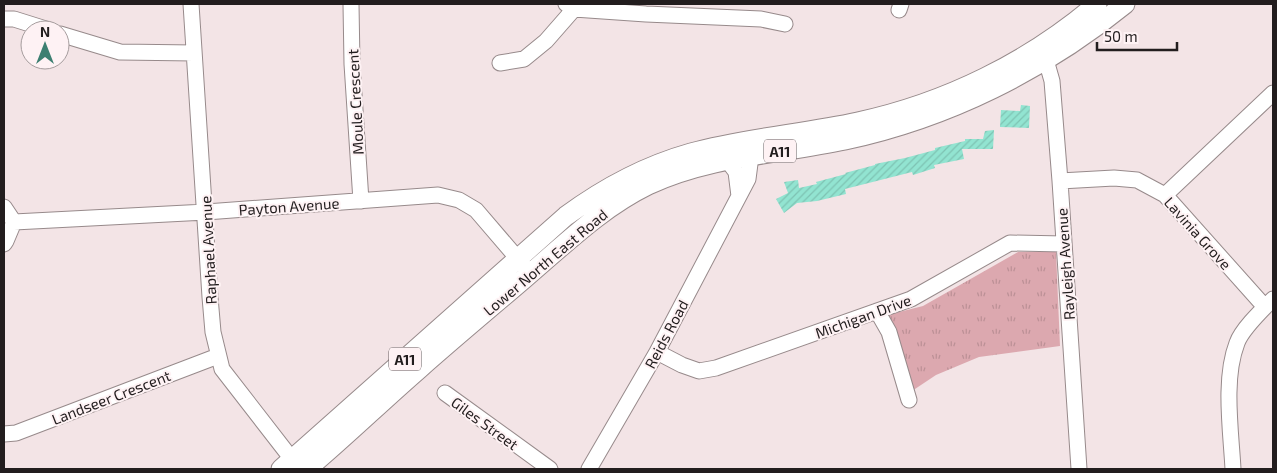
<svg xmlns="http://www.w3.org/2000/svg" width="1277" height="473" font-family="'Exo 2',sans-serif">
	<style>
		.grass { fill: url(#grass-tufts) }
		.building { fill: url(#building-hatch) }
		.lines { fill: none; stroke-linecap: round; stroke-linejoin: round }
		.minor-casing { stroke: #978a8b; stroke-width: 17 }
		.major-casing { stroke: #978a8b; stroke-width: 21 }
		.minor { stroke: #fff; stroke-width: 15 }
		.major { stroke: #fff; stroke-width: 19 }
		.labels { text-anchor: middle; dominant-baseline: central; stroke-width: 4; stroke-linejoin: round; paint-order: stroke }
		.shield { fill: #fef2f4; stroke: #645d5e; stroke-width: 1 }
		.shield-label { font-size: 14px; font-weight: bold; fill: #221d1e }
		.street-label { font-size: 15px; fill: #221d1e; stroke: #fef2f4 }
	</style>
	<defs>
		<pattern id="grass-tufts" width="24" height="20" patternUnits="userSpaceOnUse" patternTransform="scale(1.25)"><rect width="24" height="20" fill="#dca8af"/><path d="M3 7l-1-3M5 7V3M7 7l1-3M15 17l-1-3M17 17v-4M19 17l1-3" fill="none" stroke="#bc9096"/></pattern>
		<pattern id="building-hatch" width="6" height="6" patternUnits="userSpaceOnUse" patternTransform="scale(1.25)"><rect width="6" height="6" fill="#92e4d1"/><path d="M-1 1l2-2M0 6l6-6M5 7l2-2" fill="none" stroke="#7ec3b3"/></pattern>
	</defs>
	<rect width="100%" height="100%" fill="#f3e4e6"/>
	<!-- grass -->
	<path class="grass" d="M 1018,252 L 1056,252 L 1060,346 L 979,357 L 936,375 L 912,391 L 887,315 L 923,306 Z"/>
	<!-- building -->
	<path class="building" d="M 1021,105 L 1030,106 L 1029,128 L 1000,127 L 1001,110 L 1020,111 Z
		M 994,130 L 993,149 L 962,149 L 964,159 L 934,165 L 935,168 L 913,175 L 912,172 L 845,189 L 846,194 L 817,201 L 797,203 L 784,213 L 776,199 L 788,193 L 784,182 L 798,180 L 799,188 L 817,184 L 816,182 L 846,174 L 845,173 L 875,165 L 875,164 L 905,158 L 935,150 L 935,148 L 965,141 L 965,139 L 983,139 L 985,131 Z"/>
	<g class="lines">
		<!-- minor casing -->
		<g class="minor-casing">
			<path id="minor" d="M 191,4 L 210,297 L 213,332 L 222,369 L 298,467
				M 351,4 L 352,64 L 361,201
				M 566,4 L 574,9 L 646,14 L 761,19 L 785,24
				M 899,10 L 901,4
				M 4,19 L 14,19 L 49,30
				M 60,34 L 120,52 L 194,53
				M 1046,60 L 1052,81 L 1060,181 L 1079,469
				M 500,63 L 524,59 L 546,41 L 574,9
				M 727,160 L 736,172 L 739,196
				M 1060,181 L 1114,178 L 1137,180 L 1165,195 L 1265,307
				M 1165,195 L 1273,93
				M 4,207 L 14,222
				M 14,222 L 206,212 L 438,195 L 459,200 L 476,210 L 530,273
				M 4,244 L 6,241 L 14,222
				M 877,311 L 889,332 L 909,400
				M 657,352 L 682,365 L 699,371 L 716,368 L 911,299 L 1010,243 L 1064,244
				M 445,393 L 550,469
				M 4,434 L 16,433 L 218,356
				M 589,469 L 657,352 L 748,179 L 751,156 L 749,145
				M 1233,469 C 1231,431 1223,379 1237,343 C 1242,329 1262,310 1273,299"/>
		</g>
		<!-- major casing -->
		<g class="major-casing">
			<path id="major" d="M 281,469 L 566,216 C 604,188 645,166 691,153 C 745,138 803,134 858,122 C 946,103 1029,62 1097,4
				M 307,469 C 345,437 381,402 419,369 C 454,338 490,308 525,278 C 565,244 601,208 648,185 C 710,156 779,154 845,140 C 948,118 1044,70 1125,4"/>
		</g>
		<!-- minor -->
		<use href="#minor" class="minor"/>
		<!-- major -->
		<use href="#major" class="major"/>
	</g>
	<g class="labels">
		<!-- shield labels -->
		<g class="shield">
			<rect x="764" y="139.5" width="32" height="23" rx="4"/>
			<rect x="389" y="347.5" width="32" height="23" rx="4"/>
		</g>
		<g class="shield-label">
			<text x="780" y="151">A11</text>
			<text x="405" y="359">A11</text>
		</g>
		<!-- street labels -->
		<g class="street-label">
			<text transform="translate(355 102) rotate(-93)">Moule Crescent</text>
			<text transform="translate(289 206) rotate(-4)">Payton Avenue</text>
			<text transform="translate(1198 233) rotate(48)">Lavinia Grove</text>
			<text transform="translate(208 250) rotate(-93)">Raphael Avenue</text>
			<text transform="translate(545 262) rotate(-40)">Lower North East Road</text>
			<text transform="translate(1065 264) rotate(-94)">Rayleigh Avenue</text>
			<text transform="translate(863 316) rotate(-20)">Michigan Drive</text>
			<text transform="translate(666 334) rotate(-62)">Reids Road</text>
			<text transform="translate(111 397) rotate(-21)">Landseer Crescent</text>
			<text transform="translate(485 423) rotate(36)">Giles Street</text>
		</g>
	</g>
	<!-- border -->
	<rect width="1277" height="473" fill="none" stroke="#221d1e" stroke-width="10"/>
	<!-- north arrow -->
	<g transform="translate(45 45)"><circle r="24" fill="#fef2f4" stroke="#a69d9e"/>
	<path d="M0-4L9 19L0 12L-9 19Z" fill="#3c7f71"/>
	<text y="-8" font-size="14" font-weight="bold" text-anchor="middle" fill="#221d1e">N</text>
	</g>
	<!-- scale -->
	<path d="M1097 42v8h80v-8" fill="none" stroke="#221d1e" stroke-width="2.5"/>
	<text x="1104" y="42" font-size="15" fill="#221d1e" stroke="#fef2f4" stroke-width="4" paint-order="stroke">50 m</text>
</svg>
